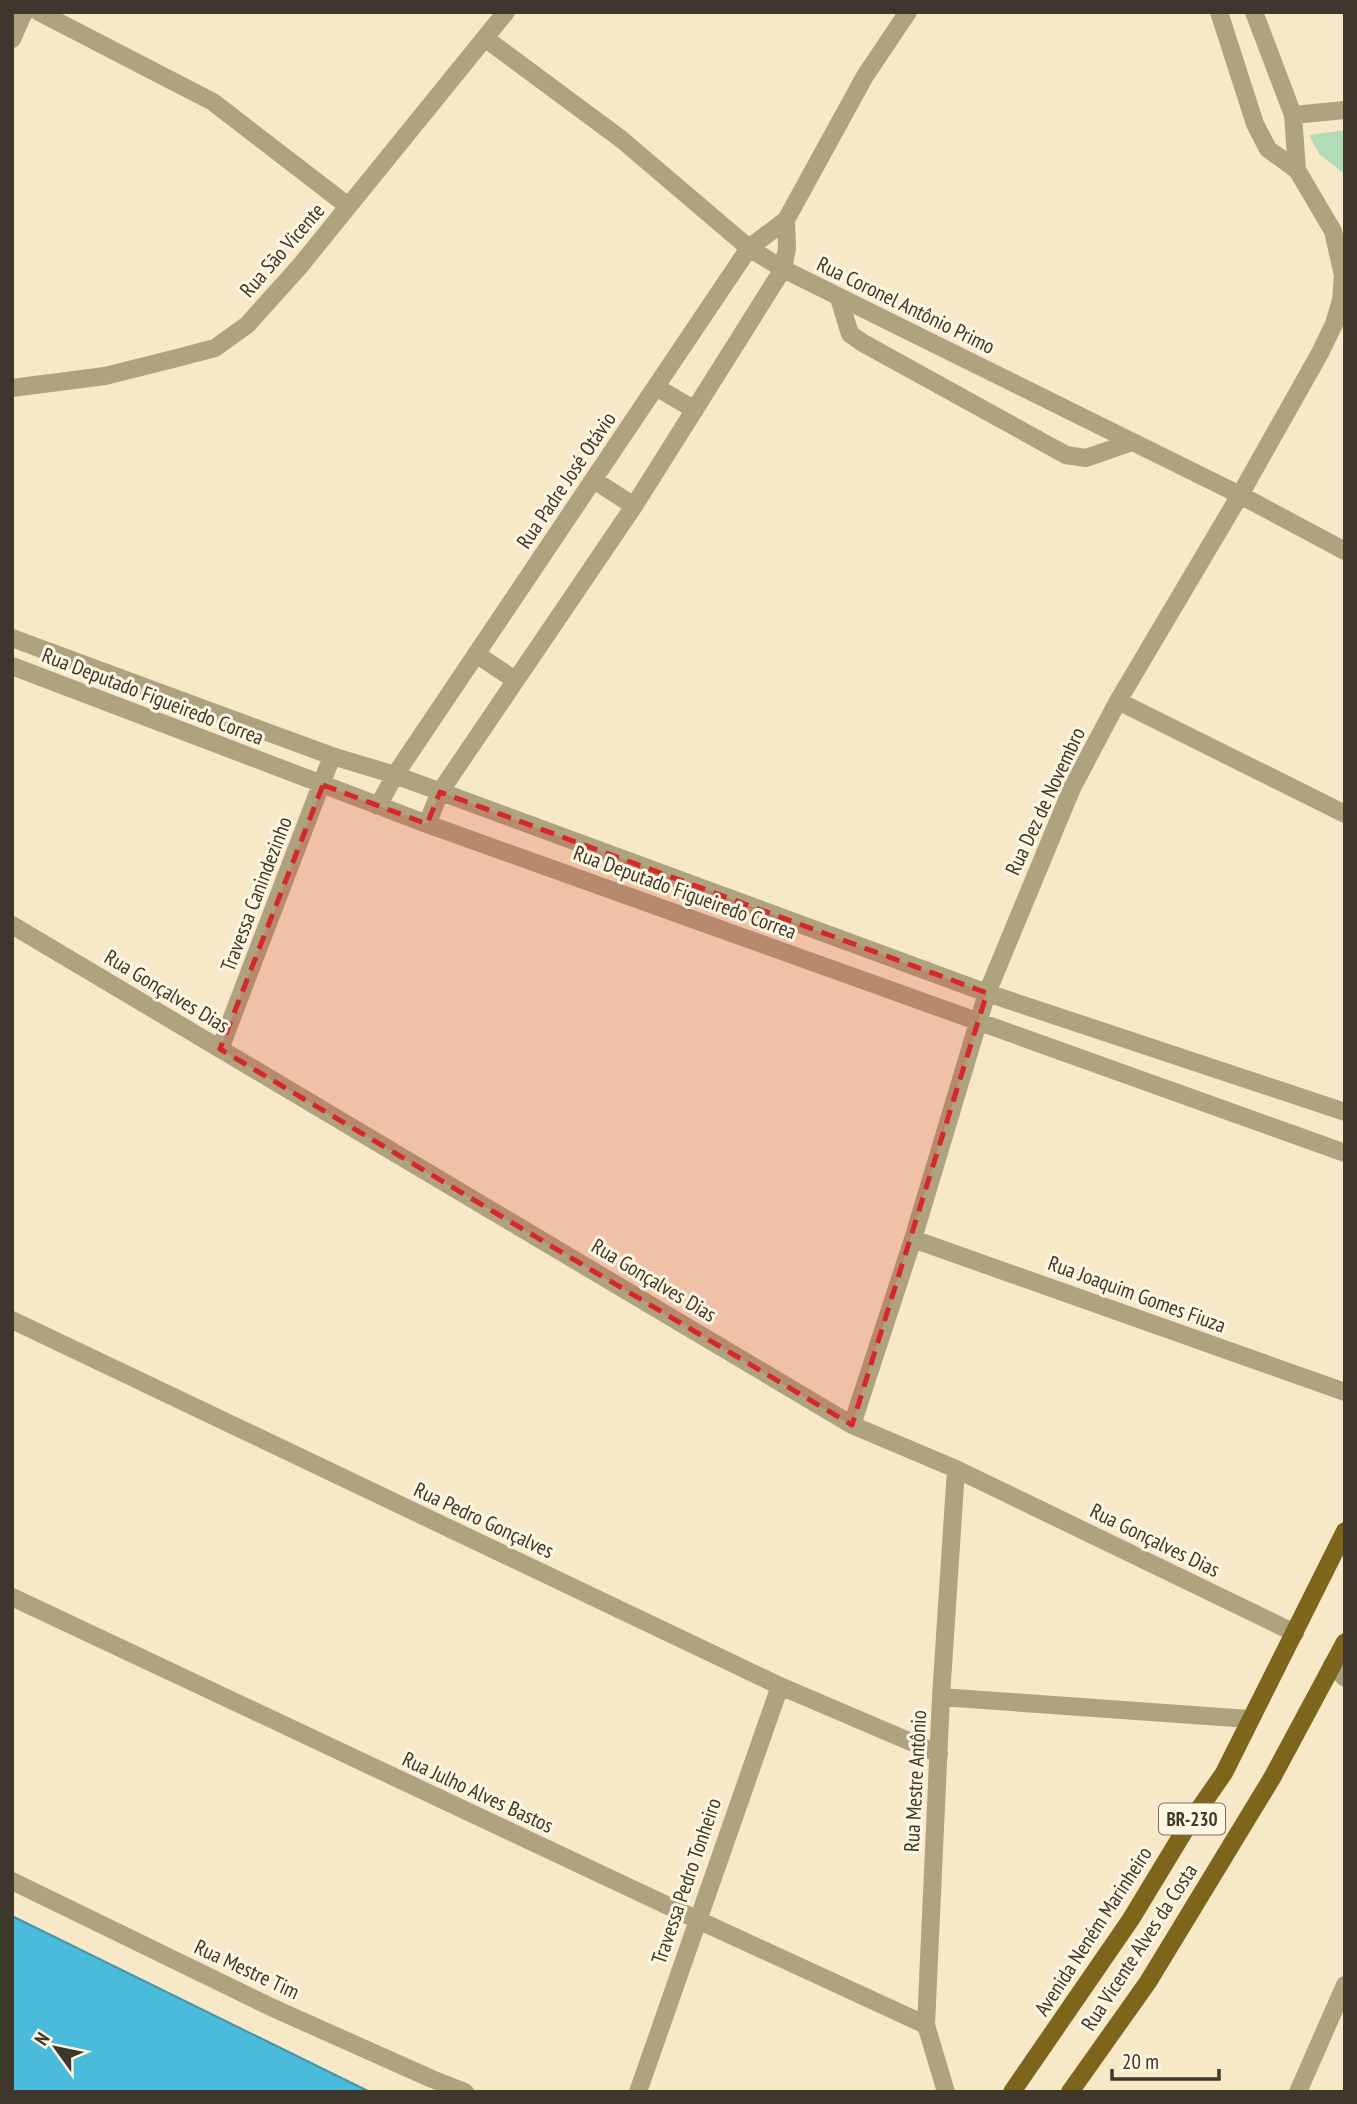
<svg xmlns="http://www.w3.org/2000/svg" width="1357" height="2104" font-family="'PT Sans Narrow',sans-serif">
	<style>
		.green { fill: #b1dcb6 }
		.water { fill: #4abbdb; stroke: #4694a6; stroke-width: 2 }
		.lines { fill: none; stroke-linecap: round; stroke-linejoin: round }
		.service { stroke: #afa27f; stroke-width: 18 }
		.minor { stroke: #afa27f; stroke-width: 18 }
		.primary { stroke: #7d651c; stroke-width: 18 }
		.marked { fill: #d62828; fill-opacity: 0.2; stroke: #d62828; stroke-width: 5; stroke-dasharray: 14 9; stroke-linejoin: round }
		.labels { text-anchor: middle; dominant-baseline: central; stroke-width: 6; stroke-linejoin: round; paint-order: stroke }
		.shield { fill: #fff6e2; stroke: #787163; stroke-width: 2 }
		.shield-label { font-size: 19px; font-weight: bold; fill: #3e382c }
		.street-label { font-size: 21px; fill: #3e382c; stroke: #fff6e2 }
	</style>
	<rect width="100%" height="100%" fill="#f7e8c7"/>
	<!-- green -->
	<path class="green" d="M 1345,130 L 1345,174 L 1319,154 L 1309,135 Z"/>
	<!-- water -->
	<path class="water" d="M 12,1916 L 370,2092 L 12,2092 Z"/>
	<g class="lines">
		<!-- service -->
		<path class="service" d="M 839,298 L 850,334 L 863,343 L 1066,455 L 1086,458 L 1132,442"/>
		<!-- minor -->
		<path class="minor" d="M 39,12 L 213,102 L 348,206
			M 1254,12 L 1293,115 L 1297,170
			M 12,39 L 24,12
			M 486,39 L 621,139 L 749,248 L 783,269 L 1240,495 L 1345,551
			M 1293,115 L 1345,110
			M 656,387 L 695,410
			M 12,388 L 105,376 L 173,359 L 215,348 L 247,325 L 300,266 L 506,12
			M 594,480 L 634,506
			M 12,638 L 332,756 L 395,775 L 987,993 L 1345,1112
			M 476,654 L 515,680
			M 12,666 L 427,824 L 1345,1153
			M 1118,701 L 1345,814
			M 378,806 L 395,775 L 749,248 L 786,220 L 865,76 L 908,12
			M 427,824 L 440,792 L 634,506 L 783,269 L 787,248 L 786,220
			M 12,925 L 852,1425 L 956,1469 L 1295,1633
			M 220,1049 L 332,756
			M 913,1239 L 1345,1392
			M 12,1320 L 780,1686 L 939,1754
			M 852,1425 L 913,1239 L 987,993 L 1072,788 L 1118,701 L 1240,495 L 1320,353 L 1334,324 L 1341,300 L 1343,275 L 1333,231 L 1297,170 L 1268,149 L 1255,124 L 1219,12
			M 12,1597 L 696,1919 L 926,2025
			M 1332,1665 L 1345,1678
			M 941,1697 L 1249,1719
			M 12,1881 L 273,2008 L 432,2079 L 465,2092
			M 638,2092 L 780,1686
			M 946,2092 L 926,2025 L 941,1697 L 956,1469
			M 1298,2092 L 1345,1985"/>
		<!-- primary -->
		<path class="primary" d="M 1012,2092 L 1131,1919 L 1188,1825 L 1224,1773 L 1345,1531
			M 1070,2092 L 1148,1982 L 1272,1778 L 1345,1642"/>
	</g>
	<!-- marked area -->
	<path class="marked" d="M 323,785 L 427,824 L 440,792 L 987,993 L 852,1425 L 220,1049 Z"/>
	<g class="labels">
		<!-- shield labels -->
		<rect class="shield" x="1159" y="1803.5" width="66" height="31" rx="5"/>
		<g class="shield-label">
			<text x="1192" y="1819">BR-230</text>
		</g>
		<!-- street labels -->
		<g class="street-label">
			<text transform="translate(282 250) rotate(-49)">Rua São Vicente</text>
			<text transform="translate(906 305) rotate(26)">Rua Coronel Antônio Primo</text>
			<text transform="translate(566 480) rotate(-56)">Rua Padre José Otávio</text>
			<text transform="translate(153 696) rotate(21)">Rua Deputado Figueiredo Correa</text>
			<text transform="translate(1045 801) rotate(-65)">Rua Dez de Novembro</text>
			<text transform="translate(685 892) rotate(20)">Rua Deputado Figueiredo Correa</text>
			<text transform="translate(256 894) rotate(-69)">Travessa Canindezinho</text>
			<text transform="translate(167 991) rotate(31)">Rua Gonçalves Dias</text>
			<text transform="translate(654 1280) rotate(31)">Rua Gonçalves Dias</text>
			<text transform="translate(1137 1294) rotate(20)">Rua Joaquim Gomes Fiuza</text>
			<text transform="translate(484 1520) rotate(25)">Rua Pedro Gonçalves</text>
			<text transform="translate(1155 1540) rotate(26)">Rua Gonçalves Dias</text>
			<text transform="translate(915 1781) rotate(-87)">Rua Mestre Antônio</text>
			<text transform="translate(478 1792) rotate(25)">Rua Julho Alves Bastos</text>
			<text transform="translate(686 1881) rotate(-71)">Travessa Pedro Tonheiro</text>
			<text transform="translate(1093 1931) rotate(-57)">Avenida Neném Marinheiro</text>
			<text transform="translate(1139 1947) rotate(-57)">Rua Vicente Alves da Costa</text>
			<text transform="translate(247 1969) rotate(25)">Rua Mestre Tim</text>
		</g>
	</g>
	<!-- border -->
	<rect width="1357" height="2104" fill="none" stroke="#3e382c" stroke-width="28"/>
	<!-- north arrow -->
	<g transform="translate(56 2048) rotate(303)" stroke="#fff6e2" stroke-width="5" paint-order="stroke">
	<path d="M0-5L12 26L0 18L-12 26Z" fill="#3e382c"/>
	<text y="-10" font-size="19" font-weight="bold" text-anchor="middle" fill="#3e382c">N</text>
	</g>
	<!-- scale -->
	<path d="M1112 2069v10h107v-10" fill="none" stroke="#3e382c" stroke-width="3.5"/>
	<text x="1122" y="2069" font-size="21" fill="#3e382c" stroke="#fff6e2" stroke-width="5" paint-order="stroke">20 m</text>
</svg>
